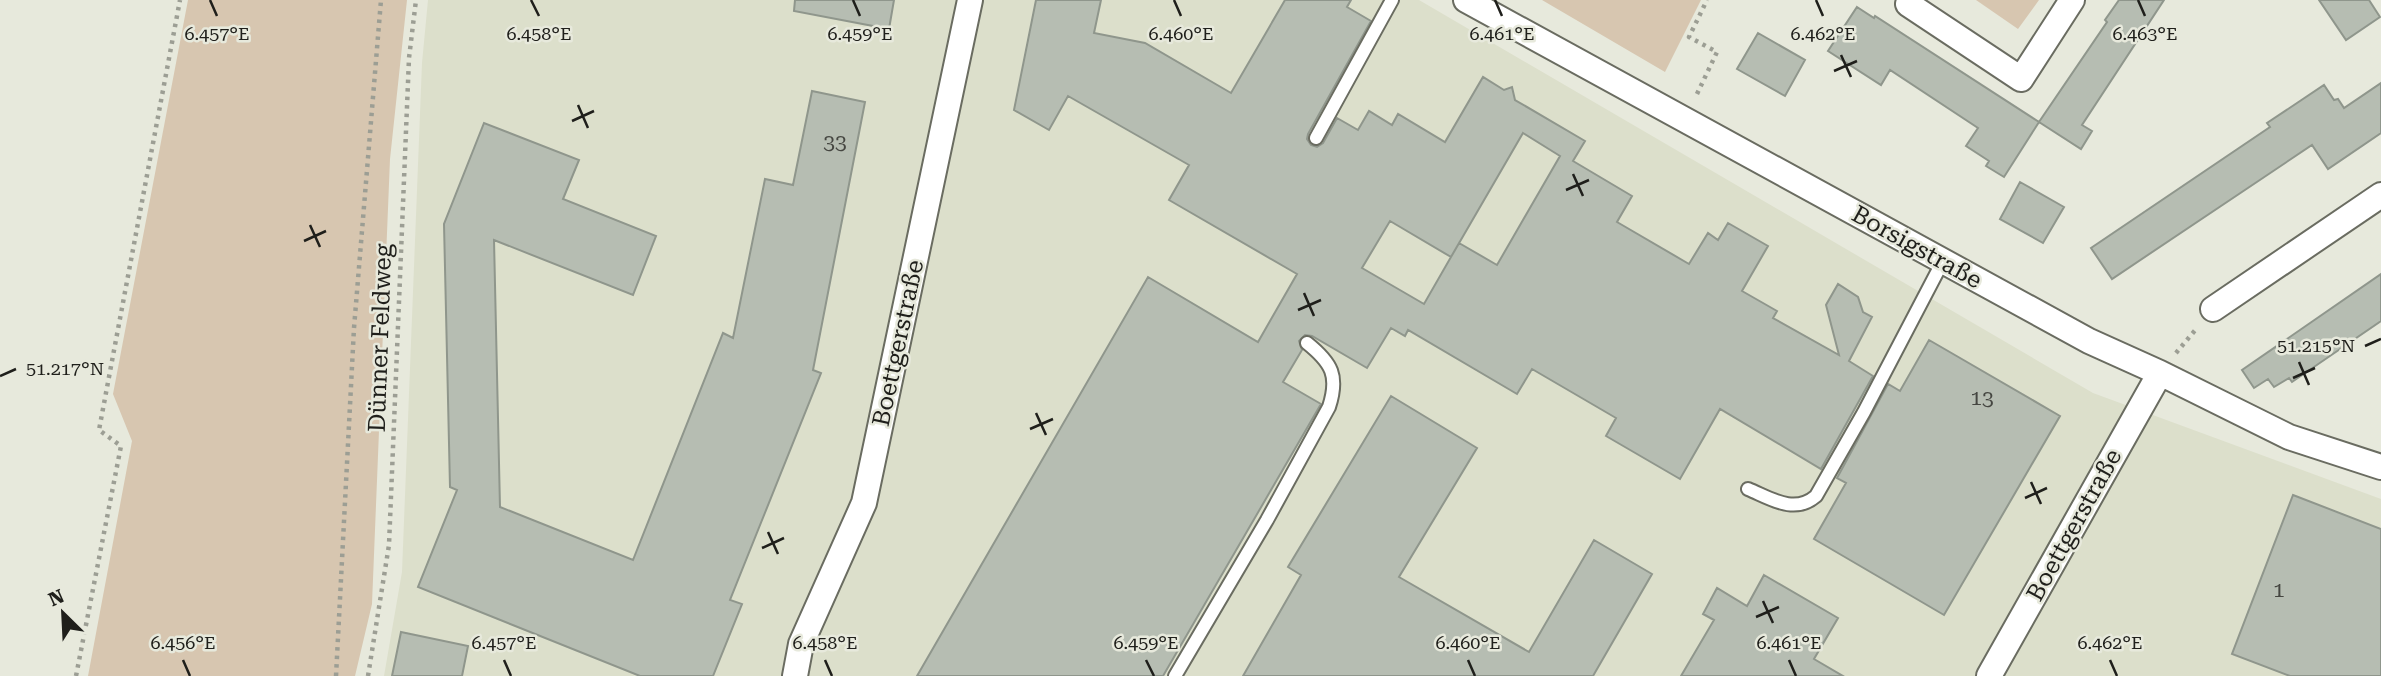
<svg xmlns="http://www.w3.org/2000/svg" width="2381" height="676" font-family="'Roboto Serif',serif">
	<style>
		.built { fill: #dcdfcb }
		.green { fill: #d7c6b0 }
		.building { fill: #b6bdb2; stroke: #8f968c; stroke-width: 2; fill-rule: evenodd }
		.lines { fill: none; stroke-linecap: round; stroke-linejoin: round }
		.service-casing { stroke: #6a6c61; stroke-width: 16 }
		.minor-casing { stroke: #6a6c61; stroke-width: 28 }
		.path { stroke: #9c9e94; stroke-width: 4.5; stroke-dasharray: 3.5 5; stroke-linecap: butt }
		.service { stroke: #fff; stroke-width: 12 }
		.minor { stroke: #fff; stroke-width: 24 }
		.ticks { fill: none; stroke: #1f1f1b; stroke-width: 2.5 }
		.labels { text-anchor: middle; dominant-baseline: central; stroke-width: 5; stroke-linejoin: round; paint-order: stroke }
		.number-label { font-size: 21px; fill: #454641 }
		.street-label { font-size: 24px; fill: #1f1f1b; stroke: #e7e9dc }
		.ticks-label { font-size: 18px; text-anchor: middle; fill: #1f1f1b; stroke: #e7e9dc; stroke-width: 5; stroke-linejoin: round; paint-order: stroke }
	</style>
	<rect width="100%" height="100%" fill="#e7e9dc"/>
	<!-- built -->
	<path class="built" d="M 428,0 L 1419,0 L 2093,393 L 2381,499 L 2381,676 L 384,676 L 402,572 L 422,63 Z"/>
	<!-- green -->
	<path class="green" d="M 188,0 L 407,0 L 390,159 L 372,604 L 355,676 L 88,676 L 132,441 L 113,394 Z
		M 1542,0 L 1701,0 L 1665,72 Z
		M 1976,0 L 2039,0 L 2018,29 Z"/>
	<!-- building -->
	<path class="building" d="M 795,0 L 894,0 L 889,29 L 794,11 Z
		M 1036,0 L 1101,0 L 1094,33 L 1145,43 L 1231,93 L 1285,0 L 1351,0 L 1347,7 L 1371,21 L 1308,134 L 1307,139 L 1311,145 L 1317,147 L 1323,143 L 1337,118 L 1358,130 L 1369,111 L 1392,125 L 1398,114 L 1445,142 L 1483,77 L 1504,90 L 1512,87 L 1515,100 L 1585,141 L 1573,161 L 1632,196 L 1617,222 L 1689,264 L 1708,233 L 1718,240 L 1728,223 L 1768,246 L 1742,291 L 1777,311 L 1773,318 L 1839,355 L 1826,305 L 1838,284 L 1858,297 L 1863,312 L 1872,317 L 1849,361 L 1873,376 L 1821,469 L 1720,409 L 1680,479 L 1606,436 L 1616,418 L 1532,369 L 1517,394 L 1408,330 L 1405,336 L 1391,328 L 1367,368 L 1312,336 L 1305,335 L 1299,341 L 1302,350 L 1283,382 L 1321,404 L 1163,676 L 917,676 L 1148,277 L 1258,342 L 1297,274 L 1169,200 L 1189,165 L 1068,96 L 1049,130 L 1014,110 ZM 1523,133 L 1560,156 L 1497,265 L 1459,243 L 1424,304 L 1362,268 L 1390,221 L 1451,257 Z
		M 2119,0 L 2164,0 L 2082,125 L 2092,131 L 2081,149 L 2039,122 L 2107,22 L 2105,20 Z
		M 2319,0 L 2369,0 L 2380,17 L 2346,40 Z
		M 1857,7 L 1874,18 L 1875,16 L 2039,122 L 2004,177 L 1986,166 L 1989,161 L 1966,146 L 1978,128 L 1890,70 L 1881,85 L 1828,51 Z
		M 1758,33 L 1805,60 L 1785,96 L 1737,69 Z
		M 2381,83 L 2381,133 L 2328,169 L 2312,145 L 2112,279 L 2091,248 L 2270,127 L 2267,123 L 2324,85 L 2334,100 L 2338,99 L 2344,108 Z
		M 812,91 L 865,102 L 813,370 L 821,373 L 730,600 L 742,604 L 713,676 L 640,676 L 418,587 L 457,490 L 450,487 L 444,224 L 484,123 L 579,160 L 563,199 L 656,236 L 633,295 L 494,240 L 500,507 L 633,560 L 723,333 L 733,338 L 765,179 L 793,185 Z
		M 2020,182 L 2064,207 L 2043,243 L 2000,219 Z
		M 2381,274 L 2381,321 L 2292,382 L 2289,378 L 2274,387 L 2268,379 L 2254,388 L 2242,370 Z
		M 1929,340 L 2060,416 L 1944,615 L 1814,539 L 1846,483 L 1837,478 L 1888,384 L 1900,391 Z
		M 1391,396 L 1477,448 L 1399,577 L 1529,652 L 1594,540 L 1652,574 L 1593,676 L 1243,676 L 1301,575 L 1288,567 Z
		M 2293,495 L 2381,529 L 2381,676 L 2290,676 L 2232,654 Z
		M 1764,575 L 1838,618 L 1814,659 L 1843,676 L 1681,676 L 1714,620 L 1703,614 L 1717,588 L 1747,606 Z
		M 401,632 L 468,646 L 462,676 L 392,676 Z"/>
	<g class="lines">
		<!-- service casing -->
		<g class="service-casing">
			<path id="service" d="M 1316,138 L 1392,0
				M 1748,489 C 1770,498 1794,515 1816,496 L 1864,412 L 1943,261
				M 1175,676 L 1267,520 L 1329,407 C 1339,376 1332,363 1307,343"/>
		</g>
		<!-- minor casing -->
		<g class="minor-casing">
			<path id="minor" d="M 1466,0 L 2089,341 L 2160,373 L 2289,437 L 2381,467
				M 1910,0 L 1908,4 L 2021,79 L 2072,0
				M 2213,309 L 2381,195
				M 795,676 L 801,644 L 864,503 L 970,0
				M 1989,676 L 2160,373"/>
		</g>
		<!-- path -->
		<path class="path" d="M 1697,94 L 1717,52 L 1689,37 L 1707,0
			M 2176,353 L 2197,328
			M 76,676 L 121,446 L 99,430 L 180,0
			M 336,676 L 354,328 L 381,0
			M 368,676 L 389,545 L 409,58 L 416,0"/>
		<!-- service -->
		<use href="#service" class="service"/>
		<!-- minor -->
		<use href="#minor" class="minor"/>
	</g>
	<!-- ticks -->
	<path class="ticks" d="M 210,0 L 217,16M 531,0 L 539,16M 853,0 L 860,16M 1174,0 L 1181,16M 1495,0 L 1502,16M 1816,0 L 1823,16M 2138,0 L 2145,16M 1841,55 L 1851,77M 1834,71 L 1857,61M 578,105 L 588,128M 572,121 L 594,111M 1573,174 L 1583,196M 1566,190 L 1589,180M 310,225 L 320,247M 304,241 L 326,231M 1304,293 L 1314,316M 1298,310 L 1321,300M 2365,346 L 2381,339M 2299,362 L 2309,385M 0,376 L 16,369M 2293,378 L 2315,368M 1036,413 L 1046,435M 1030,429 L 1053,419M 2031,482 L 2041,504M 2025,498 L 2047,488M 768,532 L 778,554M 762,548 L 784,538M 1763,601 L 1773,623M 1756,617 L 1779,607M 183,660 L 190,676M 504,660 L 511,676M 825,660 L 832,676M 1146,660 L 1154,676M 1468,660 L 1475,676M 1789,660 L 1796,676M 2110,660 L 2117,676"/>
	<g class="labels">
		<!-- number labels -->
		<g class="number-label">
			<text x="835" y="142">33</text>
			<text x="1982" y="398">13</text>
			<text x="2279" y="590">1</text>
		</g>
		<!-- street labels -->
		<g class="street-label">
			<text transform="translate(1917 247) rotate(29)">Borsigstraße</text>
			<text transform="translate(380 338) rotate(-88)">Dünner Feldweg</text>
			<text transform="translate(898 343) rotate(-78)">Boettgerstraße</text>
			<text transform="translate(2074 525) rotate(-61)">Boettgerstraße</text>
		</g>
	</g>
	<g class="ticks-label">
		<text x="217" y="40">6.457°E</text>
		<text x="539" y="40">6.458°E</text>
		<text x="1181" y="40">6.460°E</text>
		<text x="1502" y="40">6.461°E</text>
		<text x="2145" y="40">6.463°E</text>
		<text x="860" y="40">6.459°E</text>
		<text x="1823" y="40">6.462°E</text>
		<text x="2316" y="352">51.215°N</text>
		<text x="65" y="375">51.217°N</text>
		<text x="183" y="649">6.456°E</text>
		<text x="504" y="649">6.457°E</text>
		<text x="825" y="649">6.458°E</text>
		<text x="1146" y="649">6.459°E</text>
		<text x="1468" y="649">6.460°E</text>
		<text x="1789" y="649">6.461°E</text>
		<text x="2110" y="649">6.462°E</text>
	</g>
	<!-- north arrow -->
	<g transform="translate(63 613) rotate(336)" stroke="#e7e9dc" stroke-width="5" paint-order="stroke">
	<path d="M0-5L12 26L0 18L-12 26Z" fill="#1f1f1b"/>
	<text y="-10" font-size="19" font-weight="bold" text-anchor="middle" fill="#1f1f1b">N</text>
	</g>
</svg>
